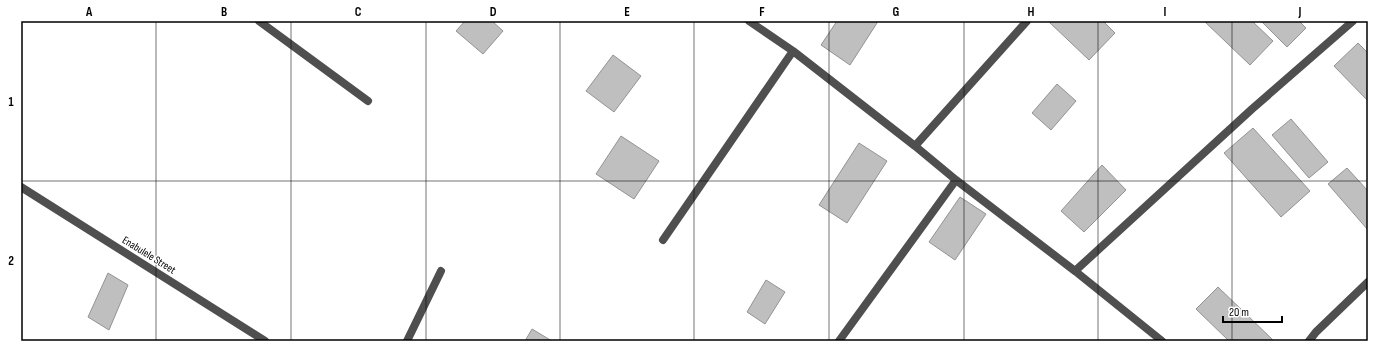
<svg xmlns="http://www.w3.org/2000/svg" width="1389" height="362" font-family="'Sofia Sans Condensed',sans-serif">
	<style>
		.building { fill: #bfbfbf; stroke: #939393 }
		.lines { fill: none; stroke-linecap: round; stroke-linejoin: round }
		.minor { stroke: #4f4f4f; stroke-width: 8 }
		.grid { fill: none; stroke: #000; stroke-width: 1; stroke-opacity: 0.55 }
		.labels { text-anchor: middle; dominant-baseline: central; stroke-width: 3; stroke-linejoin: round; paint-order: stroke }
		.street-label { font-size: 11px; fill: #000; stroke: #fff }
		.neatline { fill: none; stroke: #000; stroke-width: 1.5 }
		.grid-label { font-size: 13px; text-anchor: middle; font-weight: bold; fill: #000 }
	</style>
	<rect width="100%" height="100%" fill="#fff"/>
	<!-- building -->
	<path class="building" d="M 465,21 L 492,21 L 503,31 L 483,54 L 456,31 Z
		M 837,21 L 875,21 L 877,23 L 850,65 L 821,45 Z
		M 1048,21 L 1103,21 L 1115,33 L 1089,60 Z
		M 1204,21 L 1252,21 L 1273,41 L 1250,65 Z
		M 1261,21 L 1299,21 L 1306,28 L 1287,47 Z
		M 1358,43 L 1368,53 L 1368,101 L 1334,66 Z
		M 613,55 L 641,76 L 614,112 L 586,91 Z
		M 1057,84 L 1076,101 L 1051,130 L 1032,113 Z
		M 1291,119 L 1328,162 L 1309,178 L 1272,135 Z
		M 1253,128 L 1310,191 L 1281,217 L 1224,153 Z
		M 621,136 L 659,161 L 634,199 L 596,174 Z
		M 859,143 L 887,161 L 847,223 L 819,205 Z
		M 1102,165 L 1126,190 L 1084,232 L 1061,211 Z
		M 1347,168 L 1368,191 L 1368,230 L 1328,184 Z
		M 960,197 L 986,214 L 955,260 L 929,242 Z
		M 108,273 L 128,285 L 109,330 L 88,317 Z
		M 766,280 L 785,292 L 765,324 L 747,312 Z
		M 1218,287 L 1274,341 L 1229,341 L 1196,309 Z
		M 532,329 L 552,341 L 525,341 Z"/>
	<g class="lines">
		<!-- minor -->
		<path class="minor" d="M 259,21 L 368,101
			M 749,21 L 793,51 L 915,146 L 956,180 L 1075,271 L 1162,341
			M 915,146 L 1027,21
			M 21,187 L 265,341
			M 663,240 L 793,51
			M 1075,271 L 1252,109 L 1353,21
			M 407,341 L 441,271
			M 839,341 L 956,180
			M 1309,341 L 1316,332 L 1368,282"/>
	</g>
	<!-- grid -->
	<path class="grid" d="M 156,21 L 156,341M 291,21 L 291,341M 426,21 L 426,341M 560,21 L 560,341M 694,21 L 694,341M 829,21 L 829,341M 964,21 L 964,341M 1098,21 L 1098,341M 1232,21 L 1232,341M 21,181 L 1368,181"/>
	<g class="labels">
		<!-- street labels -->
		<g class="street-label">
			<text transform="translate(149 255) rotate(32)">Enabulele Street</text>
		</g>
	</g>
	<!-- border -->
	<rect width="1389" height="362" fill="none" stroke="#ffffff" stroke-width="44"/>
	<!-- scale -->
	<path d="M1223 316v6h59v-6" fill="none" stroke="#000000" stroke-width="2"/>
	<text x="1229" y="316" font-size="12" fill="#000000" stroke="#ffffff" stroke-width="3" paint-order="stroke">20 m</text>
	<rect x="22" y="22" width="1345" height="318" class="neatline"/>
	<g class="grid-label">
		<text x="89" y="16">A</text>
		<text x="224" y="16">B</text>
		<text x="358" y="16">C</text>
		<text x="493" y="16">D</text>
		<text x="627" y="16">E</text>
		<text x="762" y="16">F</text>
		<text x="896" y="16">G</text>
		<text x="1031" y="16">H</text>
		<text x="1165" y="16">I</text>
		<text x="1300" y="16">J</text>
		<text x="11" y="106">1</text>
		<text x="11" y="265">2</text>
	</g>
</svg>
